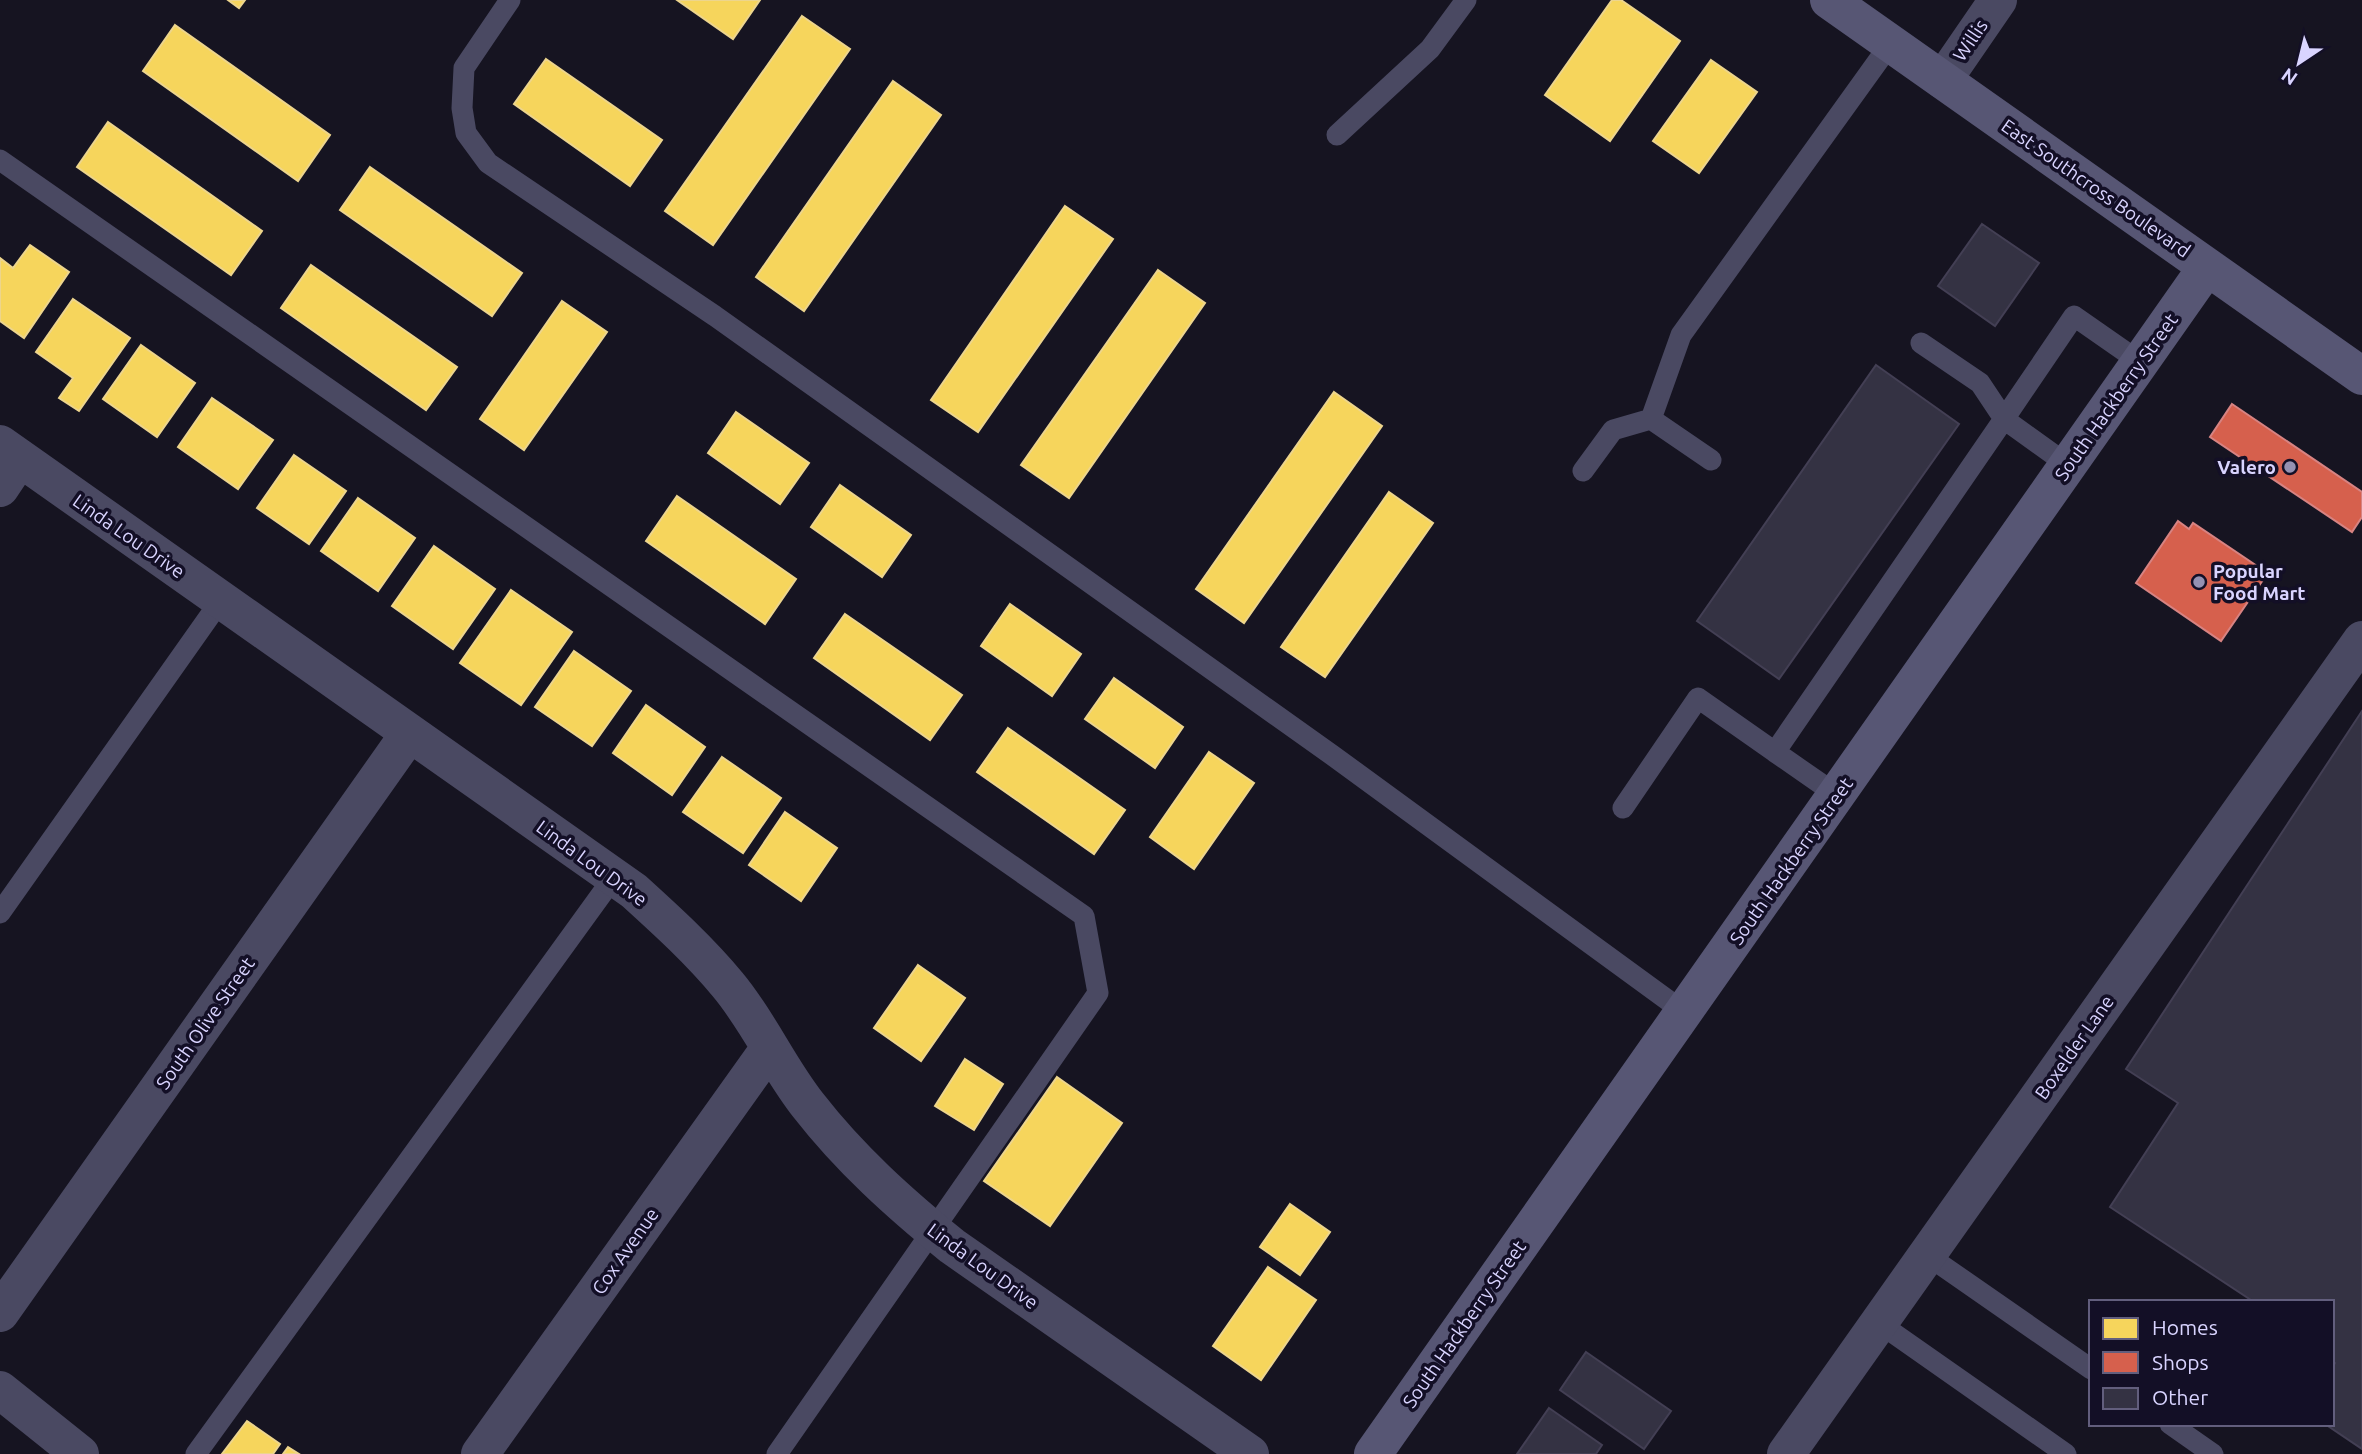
<svg xmlns="http://www.w3.org/2000/svg" width="2362" height="1454" font-family="Ubuntu,sans-serif">
	<style>
		.homes { fill: #f6d55c; stroke: #edd58d; stroke-width: 2 }
		.shops { fill: #d6604d; stroke: #d78382; stroke-width: 2 }
		.building { fill: #343243; stroke: #433f54; stroke-width: 2 }
		.lines { fill: none; stroke-linecap: round; stroke-linejoin: round }
		.service { stroke: #4a4962; stroke-width: 21 }
		.minor { stroke: #4a4962; stroke-width: 38 }
		.secondary { stroke: #575674; stroke-width: 38 }
		.poi-dot { fill: #9591b1; stroke: #130f26; stroke-width: 2.5 }
		.labels { text-anchor: middle; dominant-baseline: central; stroke-width: 7; stroke-linejoin: round; paint-order: stroke }
		.street-label { font-size: 19px; fill: #d9d4ff; stroke: #130f26 }
		.poi-label { font-size: 19px; font-weight: bold; fill: #d9d4ff; stroke: #130f26; text-anchor: end }
	</style>
	<rect width="100%" height="100%" fill="#161421"/>
	<!-- homes -->
	<path class="homes" d="M 228,0 L 245,0 L 239,8 Z
		M 677,0 L 760,0 L 733,39 Z
		M 1612,0 L 1621,0 L 1680,41 L 1610,141 L 1545,95 Z
		M 802,16 L 850,49 L 713,245 L 665,211 Z
		M 175,25 L 330,135 L 298,181 L 143,71 Z
		M 546,59 L 662,140 L 630,186 L 514,104 Z
		M 1711,60 L 1757,92 L 1699,173 L 1653,141 Z
		M 893,81 L 941,115 L 804,311 L 756,277 Z
		M 108,122 L 262,231 L 231,275 L 77,167 Z
		M 370,167 L 522,273 L 492,316 L 340,210 Z
		M 1065,206 L 1113,239 L 978,432 L 931,400 Z
		M 30,245 L 69,272 L 24,338 L 0,321 L 0,258 L 13,268 Z
		M 311,265 L 457,367 L 426,410 L 281,308 Z
		M 1158,270 L 1205,303 L 1069,498 L 1021,465 Z
		M 73,299 L 130,338 L 79,411 L 59,398 L 73,378 L 36,352 Z
		M 562,301 L 607,332 L 524,450 L 480,419 Z
		M 141,345 L 195,383 L 157,437 L 103,399 Z
		M 1334,392 L 1382,426 L 1244,623 L 1196,589 Z
		M 212,398 L 273,440 L 238,489 L 178,447 Z
		M 736,412 L 809,463 L 780,504 L 708,453 Z
		M 294,455 L 346,491 L 309,544 L 257,508 Z
		M 840,485 L 911,535 L 882,577 L 811,527 Z
		M 1389,492 L 1433,523 L 1325,677 L 1281,647 Z
		M 677,496 L 796,579 L 765,624 L 646,541 Z
		M 358,498 L 415,538 L 378,591 L 321,551 Z
		M 434,546 L 495,589 L 453,649 L 392,606 Z
		M 511,590 L 572,632 L 521,705 L 460,663 Z
		M 1010,604 L 1081,654 L 1052,696 L 981,646 Z
		M 845,614 L 962,695 L 930,740 L 814,658 Z
		M 574,651 L 631,691 L 592,746 L 535,707 Z
		M 1114,678 L 1183,727 L 1155,768 L 1085,719 Z
		M 646,705 L 705,747 L 672,795 L 613,753 Z
		M 1008,728 L 1125,810 L 1094,854 L 977,772 Z
		M 1209,752 L 1254,783 L 1194,869 L 1150,837 Z
		M 722,757 L 781,798 L 743,853 L 683,812 Z
		M 785,812 L 837,848 L 801,901 L 749,865 Z
		M 918,965 L 965,998 L 921,1061 L 874,1028 Z
		M 965,1059 L 1003,1084 L 974,1130 L 935,1106 Z
		M 1057,1077 L 1122,1123 L 1050,1226 L 984,1181 Z
		M 1290,1204 L 1330,1232 L 1300,1275 L 1260,1247 Z
		M 1268,1267 L 1316,1300 L 1261,1380 L 1213,1346 Z
		M 247,1421 L 280,1444 L 273,1454 L 222,1454 Z
		M 288,1447 L 299,1454 L 283,1454 Z"/>
	<!-- shops -->
	<path class="shops" d="M 2232,404 L 2362,492 L 2362,517 L 2352,532 L 2210,437 Z
		M 2178,521 L 2189,529 L 2193,523 L 2260,568 L 2255,576 L 2263,580 L 2221,641 L 2136,583 Z"/>
	<!-- building -->
	<path class="building" d="M 1982,224 L 2039,263 L 1995,326 L 1938,286 Z
		M 1876,365 L 1959,424 L 1779,679 L 1697,621 Z
		M 2362,711 L 2362,1449 L 2325,1424 L 2332,1424 L 2332,1368 L 2335,1363 L 2332,1361 L 2332,1302 L 2254,1302 L 2110,1207 L 2178,1103 L 2126,1069 Z
		M 1586,1352 L 1671,1411 L 1644,1449 L 1560,1390 Z
		M 1549,1408 L 1602,1445 L 1596,1454 L 1517,1454 Z"/>
	<g class="lines">
		<!-- service -->
		<path class="service" d="M 510,0 L 464,68 L 462,108 L 466,133 L 488,163 L 715,316 L 1332,755 L 1684,1012
			M 1337,135 L 1430,49 L 1466,0
			M 0,160 L 1084,916 L 1098,993 L 777,1454
			M 1651,419 L 1711,460
			M 2068,465 L 2004,419 L 2074,316 L 2140,362
			M 1583,471 L 1613,430 L 1651,419 L 1681,335 L 1891,43
			M 1837,795 L 1775,752 L 2004,419 L 1980,383 L 1921,343
			M 1623,808 L 1698,698 L 1775,752
			M 0,913 L 221,600
			M 1927,1255 L 2091,1369
			M 1879,1323 L 2066,1454
			M 2170,1424 L 2213,1454
			M 196,1454 L 614,877"/>
		<!-- minor -->
		<path class="minor" d="M 1943,80 L 1998,0
			M 0,444 L 634,891 C 667,921 700,951 728,985 C 759,1022 778,1067 808,1105 C 850,1159 899,1203 952,1246 L 1250,1454
			M 0,488 L 20,458
			M 0,1313 L 409,734
			M 0,1390 L 80,1454
			M 480,1454 L 769,1049
			M 1786,1454 L 2362,640"/>
		<!-- secondary -->
		<path class="secondary" d="M 1829,0 L 2362,376
			M 1373,1454 L 2207,267"/>
	</g>
	<!-- markers -->
	<g class="poi-dot">
		<circle cx="2290" cy="467" r="7"/>
		<circle cx="2199" cy="582" r="7"/>
	</g>
	<g class="labels">
		<!-- street labels -->
		<g class="street-label">
			<text transform="translate(1970 40) rotate(-56)">Willis</text>
			<text transform="translate(2096 188) rotate(35)">East Southcross Boulevard</text>
			<text transform="translate(2116 397) rotate(-55)">South Hackberry Street</text>
			<text transform="translate(129 536) rotate(35)">Linda Lou Drive</text>
			<text transform="translate(1791 861) rotate(-55)">South Hackberry Street</text>
			<text transform="translate(592 863) rotate(36)">Linda Lou Drive</text>
			<text transform="translate(205 1023) rotate(-55)">South Olive Street</text>
			<text transform="translate(2074 1047) rotate(-55)">Boxelder Lane</text>
			<text transform="translate(625 1251) rotate(-55)">Cox Avenue</text>
			<text transform="translate(983 1266) rotate(36)">Linda Lou Drive</text>
			<text transform="translate(1464 1324) rotate(-55)">South Hackberry Street</text>
		</g>
		<!-- poi labels -->
		<g class="poi-label">
			<text x="2276" y="467">Valero</text>
			<text x="2213" y="571" text-anchor="start">Popular<tspan x="2213" dy="22">Food Mart</tspan></text>
		</g>
	</g>
	<!-- legend -->
	<rect x="2089" y="1300" width="245" height="126" fill="#130f26" stroke="#625e7d" stroke-width="2"/>
	<rect x="2103" y="1318" width="35" height="21" fill="#f6d55c" stroke="#625e7d" stroke-width="2"/>
	<text x="2152" y="1335" font-size="21" fill="#d9d4ff">Homes</text>
	<rect x="2103" y="1352" width="35" height="21" fill="#d6604d" stroke="#625e7d" stroke-width="2"/>
	<text x="2152" y="1370" font-size="21" fill="#d9d4ff">Shops</text>
	<rect x="2103" y="1388" width="35" height="21" fill="#343243" stroke="#625e7d" stroke-width="2"/>
	<text x="2152" y="1405" font-size="21" fill="#d9d4ff">Other</text>
	<!-- north arrow -->
	<g transform="translate(2299 63) rotate(215)" stroke="#130f26" stroke-width="5" paint-order="stroke">
	<path d="M0-5L12 26L0 18L-12 26Z" fill="#d9d4ff"/>
	<text y="-10" font-size="19" font-weight="bold" text-anchor="middle" fill="#d9d4ff">N</text>
	</g>
</svg>
